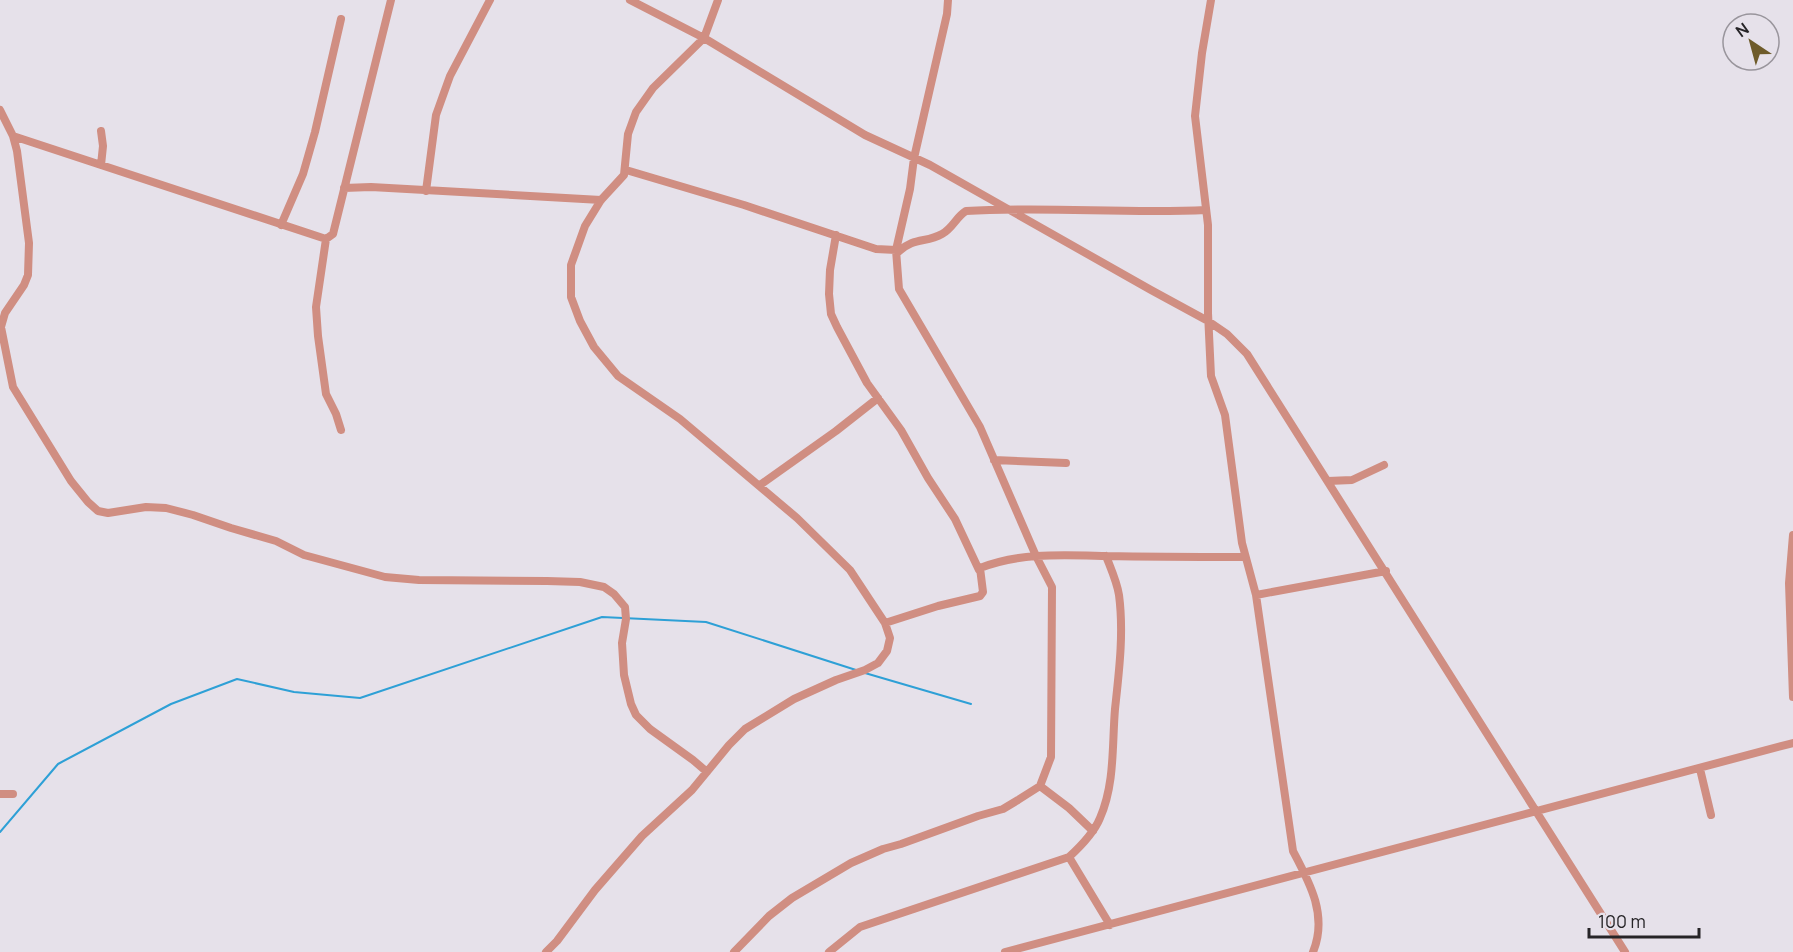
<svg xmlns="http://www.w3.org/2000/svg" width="1793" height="952" font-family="Manrope,sans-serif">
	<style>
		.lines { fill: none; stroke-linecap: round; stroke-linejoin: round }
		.stream { stroke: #2ea0d6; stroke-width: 2 }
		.minor { stroke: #d08e82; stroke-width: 8 }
	</style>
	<rect width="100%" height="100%" fill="#e6e1ea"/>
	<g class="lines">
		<!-- stream -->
		<path class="stream" d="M 865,673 L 971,704
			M 0,832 L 58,764 L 171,704 L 237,679 L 294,692 L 360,698 L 602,617 L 706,622 L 856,670"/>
		<!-- minor -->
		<path class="minor" d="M 630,0 L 704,38 L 865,135 L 930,165 L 1151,290 L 1208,321 L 1227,334 L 1247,354 L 1625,952
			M 1211,0 L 1202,53 L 1195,116 L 1208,225 L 1208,313 L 1211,376 L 1225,415 L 1242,543 L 1256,595 L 1293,851 C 1310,883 1328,916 1313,952
			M 0,110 L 13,136 L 17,151 L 29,243 L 28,275 L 24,285 L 5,313 L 1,327 L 13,387 L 71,481 L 88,502 L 98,511 L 108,513 L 146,507 L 166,508 L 193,515 L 231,528 L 276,541 L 304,555 L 385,577 L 419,580 L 547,581 L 580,582 L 604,587 L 614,594 L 625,607 L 626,619 L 622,643 L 624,675 L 631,704 L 636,715 L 650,729 L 693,760 L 707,772
			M 101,131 L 103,146 L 101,165
			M 13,136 L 326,239 L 333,234 L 391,0
			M 626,170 L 744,205 L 876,249 L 896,250 L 899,289 L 980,427 L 1036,556 L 1052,587 L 1051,757 L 1040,786 L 1018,800 L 1003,809 L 978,816 L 901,844 L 883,849 L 851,863 L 792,898 L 769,916 L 734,952
			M 344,188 L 371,187 L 601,200
			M 426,191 L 436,115 L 450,76 L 490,0
			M 281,225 L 303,174 L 315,132 L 341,19
			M 836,235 L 830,270 L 829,294 L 831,314 L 837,327 L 867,383 L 901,430 L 928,478 L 955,519 L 979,570
			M 326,239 L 316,307 L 318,336 L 326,394 L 336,414 L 341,430
			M 896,250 L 910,189 L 914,158 L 947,14 L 948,0
			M 898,252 C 914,237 926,243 942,234 C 953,228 956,217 966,211 C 1046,206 1126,214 1206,210
			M 994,460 L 1066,463
			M 1328,481 L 1352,480 L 1384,465
			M 760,485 L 836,431 L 878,398
			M 1793,535 L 1789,583 L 1793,697
			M 1256,595 L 1386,571
			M 885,623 L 938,606 L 980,596 L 983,592 L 980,568 C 1021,552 1064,555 1107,556 C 1153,557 1199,557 1245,557
			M 1700,769 L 1711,815
			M 1040,786 L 1069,808 L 1093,831
			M 0,794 L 13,794
			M 1069,857 L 1110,925
			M 546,952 L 557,941 L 595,890 L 642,836 L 692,790 L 729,745 L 745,729 L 794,699 L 836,680 L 865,670 L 878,663 L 887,651 L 890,638 L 885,623 L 850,570 L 797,518 L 680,419 L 618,376 L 594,347 L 580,321 L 571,297 L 571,265 L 585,226 L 601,200 L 624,175 L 628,134 L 636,112 L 653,88 L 704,38 L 718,0
			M 829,952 L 860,927 L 1069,857 C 1081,846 1094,833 1100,818 C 1115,784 1112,745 1115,709 C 1119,672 1124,633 1119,595 C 1117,582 1111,569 1106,556
			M 1005,952 L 1793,743"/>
	</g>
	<!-- north arrow -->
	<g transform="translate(1751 42) rotate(324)"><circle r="28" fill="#e6e1ea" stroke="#99959c" stroke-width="1.5"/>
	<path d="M0-4.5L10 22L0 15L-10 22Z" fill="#6e5b2a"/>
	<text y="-9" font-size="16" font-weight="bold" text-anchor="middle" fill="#262427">N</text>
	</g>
	<!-- scale -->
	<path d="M1589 928v9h110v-9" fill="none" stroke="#262427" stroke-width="3"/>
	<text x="1598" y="928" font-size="18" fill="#262427" stroke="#e6e1ea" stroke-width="4.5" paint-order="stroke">100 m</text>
</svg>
